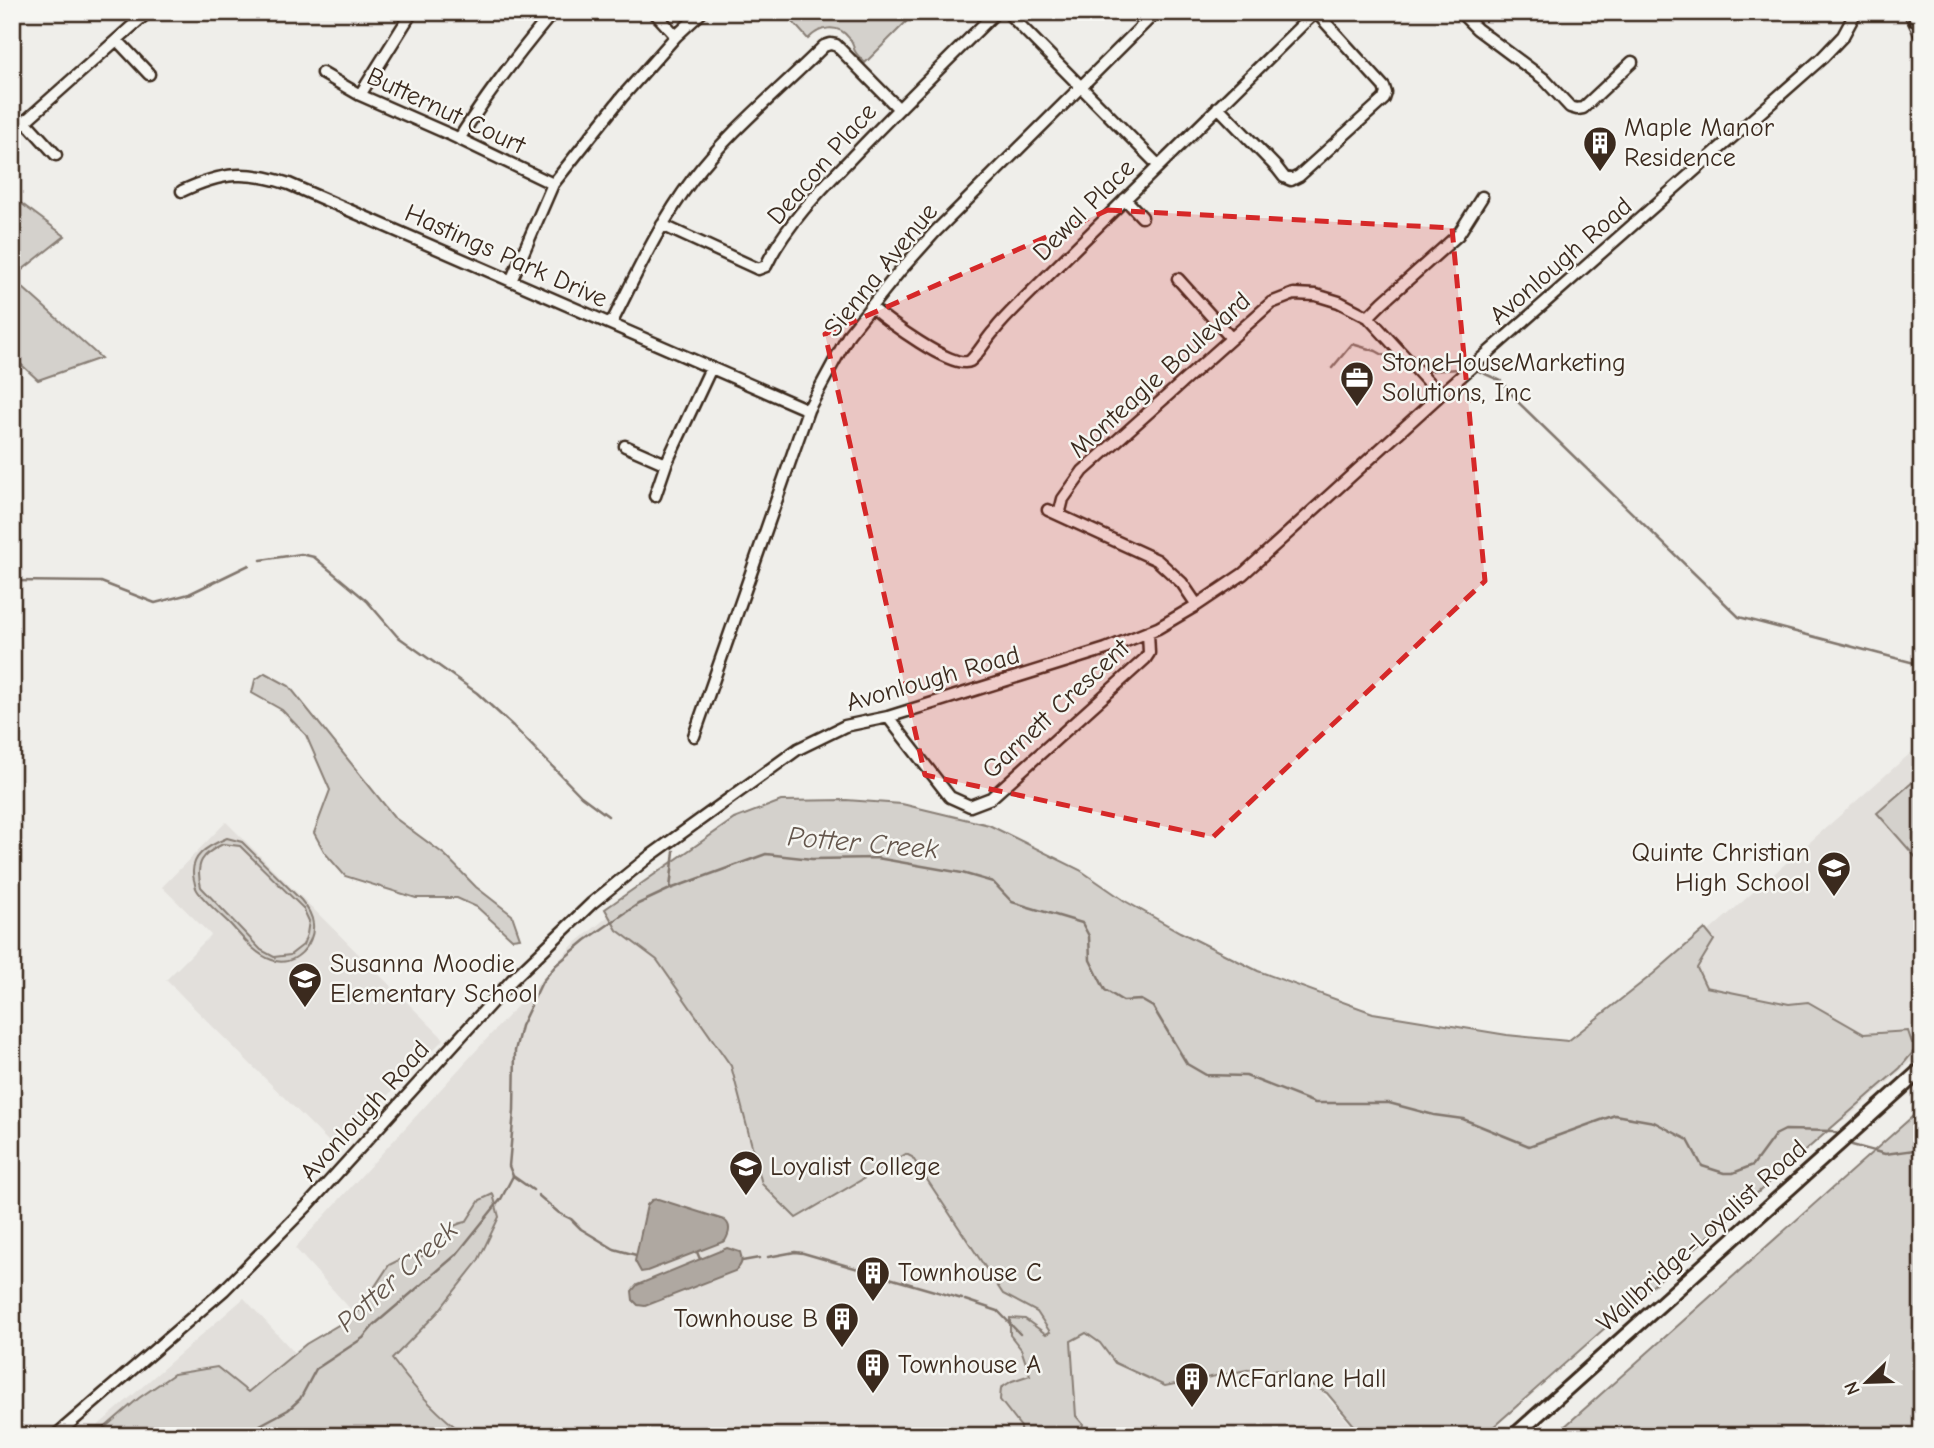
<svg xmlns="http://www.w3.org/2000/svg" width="1934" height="1448" font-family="'Comic Neue',sans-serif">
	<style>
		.built { fill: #e2dfdb }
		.green { fill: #d4d1cc; stroke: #887e75; stroke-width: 2; fill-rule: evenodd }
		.water { fill: #afa8a1; stroke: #81766d; stroke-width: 2 }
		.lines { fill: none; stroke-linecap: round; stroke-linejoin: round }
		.stream { stroke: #81766d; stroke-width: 2.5 }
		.minor-casing { stroke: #3b2a1e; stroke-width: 15 }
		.major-casing { stroke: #3b2a1e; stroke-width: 18 }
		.minor { stroke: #f6f6f2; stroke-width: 10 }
		.major { stroke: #f6f6f2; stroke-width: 12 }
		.rail-casing { stroke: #3b2a1e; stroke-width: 5 }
		.rail { stroke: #f6f6f2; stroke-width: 2.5; stroke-dasharray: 8; stroke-linecap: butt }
		.marked { fill: #d62828; fill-opacity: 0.2; stroke: #d62828; stroke-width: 5; stroke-dasharray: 14 9; stroke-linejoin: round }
		.labels { text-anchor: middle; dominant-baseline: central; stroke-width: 5; stroke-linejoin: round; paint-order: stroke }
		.street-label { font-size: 26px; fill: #3b2a1e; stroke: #f6f6f2 }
		.poi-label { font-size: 26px; fill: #3b2a1e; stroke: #f6f6f2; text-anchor: start }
		.water-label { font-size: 28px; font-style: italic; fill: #64564c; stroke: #f6f6f2 }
	</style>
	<rect width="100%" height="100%" fill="#efeeea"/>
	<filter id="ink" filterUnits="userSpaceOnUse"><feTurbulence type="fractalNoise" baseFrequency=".0143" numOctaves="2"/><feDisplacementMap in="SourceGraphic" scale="14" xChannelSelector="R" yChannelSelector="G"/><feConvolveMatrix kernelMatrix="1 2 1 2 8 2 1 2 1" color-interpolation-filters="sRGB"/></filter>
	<g filter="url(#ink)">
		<!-- built -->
		<path class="built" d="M 1922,743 L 1922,1052 L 1844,1121 L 1510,1107 Z
			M 226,822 L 444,1039 L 335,1148 L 166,980 L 211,935 L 162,887 Z
			M 621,906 L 1104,1145 L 1361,1436 L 86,1436 L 244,1298 L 302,1361 L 354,1313 L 295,1248 L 573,945 Z"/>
		<!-- green -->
		<path class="green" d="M 784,12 L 916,12 L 865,63 C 861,58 856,55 854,49 C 852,43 854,43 849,38 C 838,23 819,27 808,39 Z
			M 12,204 L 22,204 L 65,236 L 12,278 L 101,358 L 38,380 L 12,356 Z
			M 265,673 L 289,686 L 395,818 L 445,855 L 476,887 L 512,915 L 520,938 L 512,939 L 477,907 L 457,898 L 416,898 L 345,876 L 325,853 L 314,833 L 330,790 L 306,735 L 282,710 L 252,693 L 255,680 Z
			M 1922,774 L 1922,858 L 1919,861 L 1877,813 Z
			M 846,800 L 902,804 L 989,825 L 1080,870 L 1125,901 L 1180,932 L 1258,971 L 1373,1013 L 1507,1035 L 1568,1041 L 1653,974 L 1705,929 L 1714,940 L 1697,968 L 1706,987 L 1789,1004 L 1808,1002 L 1864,1034 L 1908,1031 L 1912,1043 L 1919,1045 L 1900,1068 L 1806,1150 L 1483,1436 L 1363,1436 L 1327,1393 L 1286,1371 L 1252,1369 L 1165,1386 L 1115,1363 L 1100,1343 L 1086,1333 L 1071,1341 L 1076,1416 L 1083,1424 L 1080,1436 L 1021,1436 L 1021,1427 L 1000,1400 L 1001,1388 L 1012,1381 L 1030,1375 L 1021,1349 L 1010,1335 L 1010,1318 L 1025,1319 L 1046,1334 L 1050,1332 L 1037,1312 L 1003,1294 L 912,1157 L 906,1154 L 796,1218 L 762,1184 L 731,1066 L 657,960 L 617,930 L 605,909 L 734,819 L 781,801 Z
			M 227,838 L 242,842 L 301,900 C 307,907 312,914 313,924 C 315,945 294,968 272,960 C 255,954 243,938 231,925 C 222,916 203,900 197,890 C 195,887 195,883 194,880 C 188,856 208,846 227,838 ZM 223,844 L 240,846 L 303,908 L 309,921 L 307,934 L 303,945 L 290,955 L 274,957 L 261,950 L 201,887 C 195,863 202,854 223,844 Z
			M 1922,1108 L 1922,1436 L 1554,1436 Z
			M 493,1194 L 499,1217 L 478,1261 L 437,1313 L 392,1359 C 413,1387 437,1415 465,1434 L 465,1436 L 95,1436 L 139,1398 L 174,1374 L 217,1367 L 248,1392 L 306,1344 L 357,1314 L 389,1265 L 399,1260 L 438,1253 C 444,1235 446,1226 466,1222 L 480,1200 Z"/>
		<!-- water -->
		<path class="water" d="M 658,1199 L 724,1220 C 732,1225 729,1234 725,1241 L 647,1271 L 641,1272 L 635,1261 L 647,1205 L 652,1200 Z
			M 727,1248 L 740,1252 C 743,1261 742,1265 735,1271 L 645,1306 L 638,1305 L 633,1300 L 632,1291 L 637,1285 Z"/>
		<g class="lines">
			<!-- stream -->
			<path class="stream" d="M 1332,368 L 1352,344 L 1376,351 L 1412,371
				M 1474,369 L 1501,381 L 1519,403 L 1739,617 L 1922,665
				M 1426,371 L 1460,369
				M 261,560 L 301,554 L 314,557 L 367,601 L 397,636 L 477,693 L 513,726 L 581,796 L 608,816
				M 12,581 L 101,582 L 155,603 L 189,594 L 249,565
				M 670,889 L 674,851
				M 1848,1142 L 1852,1145 L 1885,1154 L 1922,1149
				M 513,1176 L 533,1190
				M 538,1195 L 559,1213 L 571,1219 L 581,1229 L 614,1249 L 636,1255
				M 697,1252 L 700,1259
				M 768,1257 L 795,1252 L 803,1253 L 962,1299
				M 742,1261 L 759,1258
				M 965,1300 L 998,1311 L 1020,1334
				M 251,1436 L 260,1425 L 288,1410 L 300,1399 L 316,1369 L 363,1338 L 374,1325 L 456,1255 L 501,1199 L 513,1176 L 509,1166 L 514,1111 L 515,1051 L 521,1026 L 542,982 L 556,965 L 586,940 L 638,904 L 670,889 L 766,854 L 812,859 L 877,858 L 962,873 L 993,882 L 1012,902 L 1082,923 L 1089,936 L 1090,960 L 1105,990 L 1123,1001 L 1141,1000 L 1153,1007 L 1187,1064 L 1206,1075 L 1246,1076 L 1315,1103 L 1389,1103 L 1434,1115 L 1463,1119 L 1529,1146 L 1615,1115 L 1654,1122 L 1688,1140 L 1702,1166 L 1724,1173 L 1733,1173 L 1753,1165 L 1775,1135 L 1785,1130 L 1833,1131 L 1840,1136"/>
			<!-- minor casing -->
			<g class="minor-casing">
				<path id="minor" d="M 654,12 L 676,36
					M 1007,12 L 1159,166
					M 1460,12 L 1477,29 L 1544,79 L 1570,107 L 1577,109 L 1583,108 L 1632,62
					M 117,40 L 149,74
					M 322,73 L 360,95 L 451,135 L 553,184
					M 360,95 L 412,12
					M 25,121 L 56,155
					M 12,133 L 148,12
					M 459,139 C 487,94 519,53 553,12
					M 182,191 C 223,172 246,170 289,184 L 808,410
					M 1125,199 L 1142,217
					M 662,225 L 758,269 L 766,266 C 785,225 825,185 856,153 C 902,105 949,59 996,12
					M 1178,279 L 1231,338
					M 511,281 L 553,184 L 622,97 L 676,36 L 702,12
					M 871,307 C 884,318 953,371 970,361 C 977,356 987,338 994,331 C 1004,318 1016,307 1028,295 L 1304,23 L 1316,12 L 1384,87 L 1386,93 L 1384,99 L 1299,176 L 1291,180 L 1284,177 L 1277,168 L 1218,107
					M 1368,317 L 1383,302 L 1458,235 L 1482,197
					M 611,324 C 636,275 659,224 692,180 C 730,130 780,90 824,46 L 830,44 L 836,45 L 899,109
					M 625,446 L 666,464
					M 655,496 L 666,464 L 711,368
					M 1048,510 L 1157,560 L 1182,583 L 1197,605
					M 1059,515 L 1063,499 L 1083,471 L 1271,303 L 1294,294 L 1316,295 L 1339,302 L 1368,317 L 1440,395
					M 888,717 L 950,797 L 970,806 L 991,798 L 1145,659 L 1149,653 L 1148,632
					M 694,736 L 808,410 L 849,334 L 899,272 L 935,232 L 1156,12
					M 55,1436 L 224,1290 L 308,1205 L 512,980 L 592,903 L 650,856 L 798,749 L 845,726 L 888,717 L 1106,649 L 1158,628 L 1197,605 L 1243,574 L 1440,395 L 1822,58 L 1843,36 L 1856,12"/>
			</g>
			<!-- major casing -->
			<g class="major-casing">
				<path id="major" d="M 1514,1436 L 1922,1069"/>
			</g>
			<!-- minor -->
			<use href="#minor" class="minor"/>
			<!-- major -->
			<use href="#major" class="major"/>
			<!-- rail casing -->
			<g class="rail-casing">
				<path id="rail" d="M 1904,12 L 1922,49"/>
			</g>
			<!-- rail -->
			<use href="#rail" class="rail"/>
		</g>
	</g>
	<!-- marked area -->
	<path class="marked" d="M 1108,210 L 1452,228 L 1485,581 L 1213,837 L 925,775 L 825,334 Z"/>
	<!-- icons -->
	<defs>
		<g id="building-pin" transform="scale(1.75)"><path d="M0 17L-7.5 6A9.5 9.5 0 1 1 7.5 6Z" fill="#3b2a1e" stroke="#f6f6f2"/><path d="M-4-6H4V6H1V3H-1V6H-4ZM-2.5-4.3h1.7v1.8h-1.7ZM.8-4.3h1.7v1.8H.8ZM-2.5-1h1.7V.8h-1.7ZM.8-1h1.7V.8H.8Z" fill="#fff"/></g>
		<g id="office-pin" transform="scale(1.75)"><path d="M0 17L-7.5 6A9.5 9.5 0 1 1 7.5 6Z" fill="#3b2a1e" stroke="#f6f6f2"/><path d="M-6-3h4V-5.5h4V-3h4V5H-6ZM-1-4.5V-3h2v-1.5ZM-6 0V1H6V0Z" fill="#fff"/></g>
		<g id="school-pin" transform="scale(1.75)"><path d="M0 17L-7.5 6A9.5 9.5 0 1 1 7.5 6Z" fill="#3b2a1e" stroke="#f6f6f2"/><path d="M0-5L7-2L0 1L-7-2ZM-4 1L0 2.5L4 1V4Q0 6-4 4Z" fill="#fff"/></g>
		<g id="university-pin" transform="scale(1.75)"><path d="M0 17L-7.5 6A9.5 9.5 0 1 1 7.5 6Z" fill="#3b2a1e" stroke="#f6f6f2"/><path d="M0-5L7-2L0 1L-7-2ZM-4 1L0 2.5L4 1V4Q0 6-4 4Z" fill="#fff"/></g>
	</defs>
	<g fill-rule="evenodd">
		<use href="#building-pin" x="1600" y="143"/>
		<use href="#office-pin" x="1357" y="378"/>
		<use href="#school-pin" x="1834" y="868"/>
		<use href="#school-pin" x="305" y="979"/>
		<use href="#university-pin" x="746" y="1167"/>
		<use href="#building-pin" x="873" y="1273"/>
		<use href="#building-pin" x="842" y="1319"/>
		<use href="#building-pin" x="873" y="1365"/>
		<use href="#building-pin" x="1192" y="1379"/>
	</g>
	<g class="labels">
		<!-- street labels -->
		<g class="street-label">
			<text transform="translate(446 111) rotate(25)">Butternut Court</text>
			<text transform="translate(822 164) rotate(-49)">Deacon Place</text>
			<text transform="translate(1084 210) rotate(-45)">Dewal Place</text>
			<text transform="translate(506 256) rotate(24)">Hastings Park Drive</text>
			<text transform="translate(1561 261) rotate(-41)">Avonlough Road</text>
			<text transform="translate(881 270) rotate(-51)">Sienna Avenue</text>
			<text transform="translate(1160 375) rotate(-42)">Monteagle Boulevard</text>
			<text transform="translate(933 679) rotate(-16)">Avonlough Road</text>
			<text transform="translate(1056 709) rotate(-43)">Garnett Crescent</text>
			<text transform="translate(365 1111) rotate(-48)">Avonlough Road</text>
			<text transform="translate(1702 1236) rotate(-42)">Wallbridge-Loyalist Road</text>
		</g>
		<!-- poi labels -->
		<g class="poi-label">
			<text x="1624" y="128">Maple Manor<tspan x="1624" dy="30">Residence</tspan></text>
			<text x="1382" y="363">StoneHouseMarketing<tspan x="1382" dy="30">Solutions, Inc</tspan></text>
			<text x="1810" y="853" text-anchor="end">Quinte Christian<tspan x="1810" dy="30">High School</tspan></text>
			<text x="330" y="964">Susanna Moodie<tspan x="330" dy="30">Elementary School</tspan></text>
			<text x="770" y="1167">Loyalist College</text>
			<text x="898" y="1273">Townhouse C</text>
			<text x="818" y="1319" text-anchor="end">Townhouse B</text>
			<text x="898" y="1365">Townhouse A</text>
			<text x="1216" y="1379">McFarlane Hall</text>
		</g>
		<!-- water labels -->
		<g class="water-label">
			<text transform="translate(863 843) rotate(5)">Potter Creek</text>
			<text transform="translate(397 1276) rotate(-42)">Potter Creek</text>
		</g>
	</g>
	<!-- margin -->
	<rect width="1934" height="1448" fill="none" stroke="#f6f6f2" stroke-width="42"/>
	<rect x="21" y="21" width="1892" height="1406" fill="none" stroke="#3b2a1e" stroke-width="2.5" filter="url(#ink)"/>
	<!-- north arrow -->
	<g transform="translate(1867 1382) rotate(247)" stroke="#f6f6f2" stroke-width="5" paint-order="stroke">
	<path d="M0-5L12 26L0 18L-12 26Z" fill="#3b2a1e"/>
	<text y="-10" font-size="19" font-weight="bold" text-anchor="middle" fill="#3b2a1e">N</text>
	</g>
</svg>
